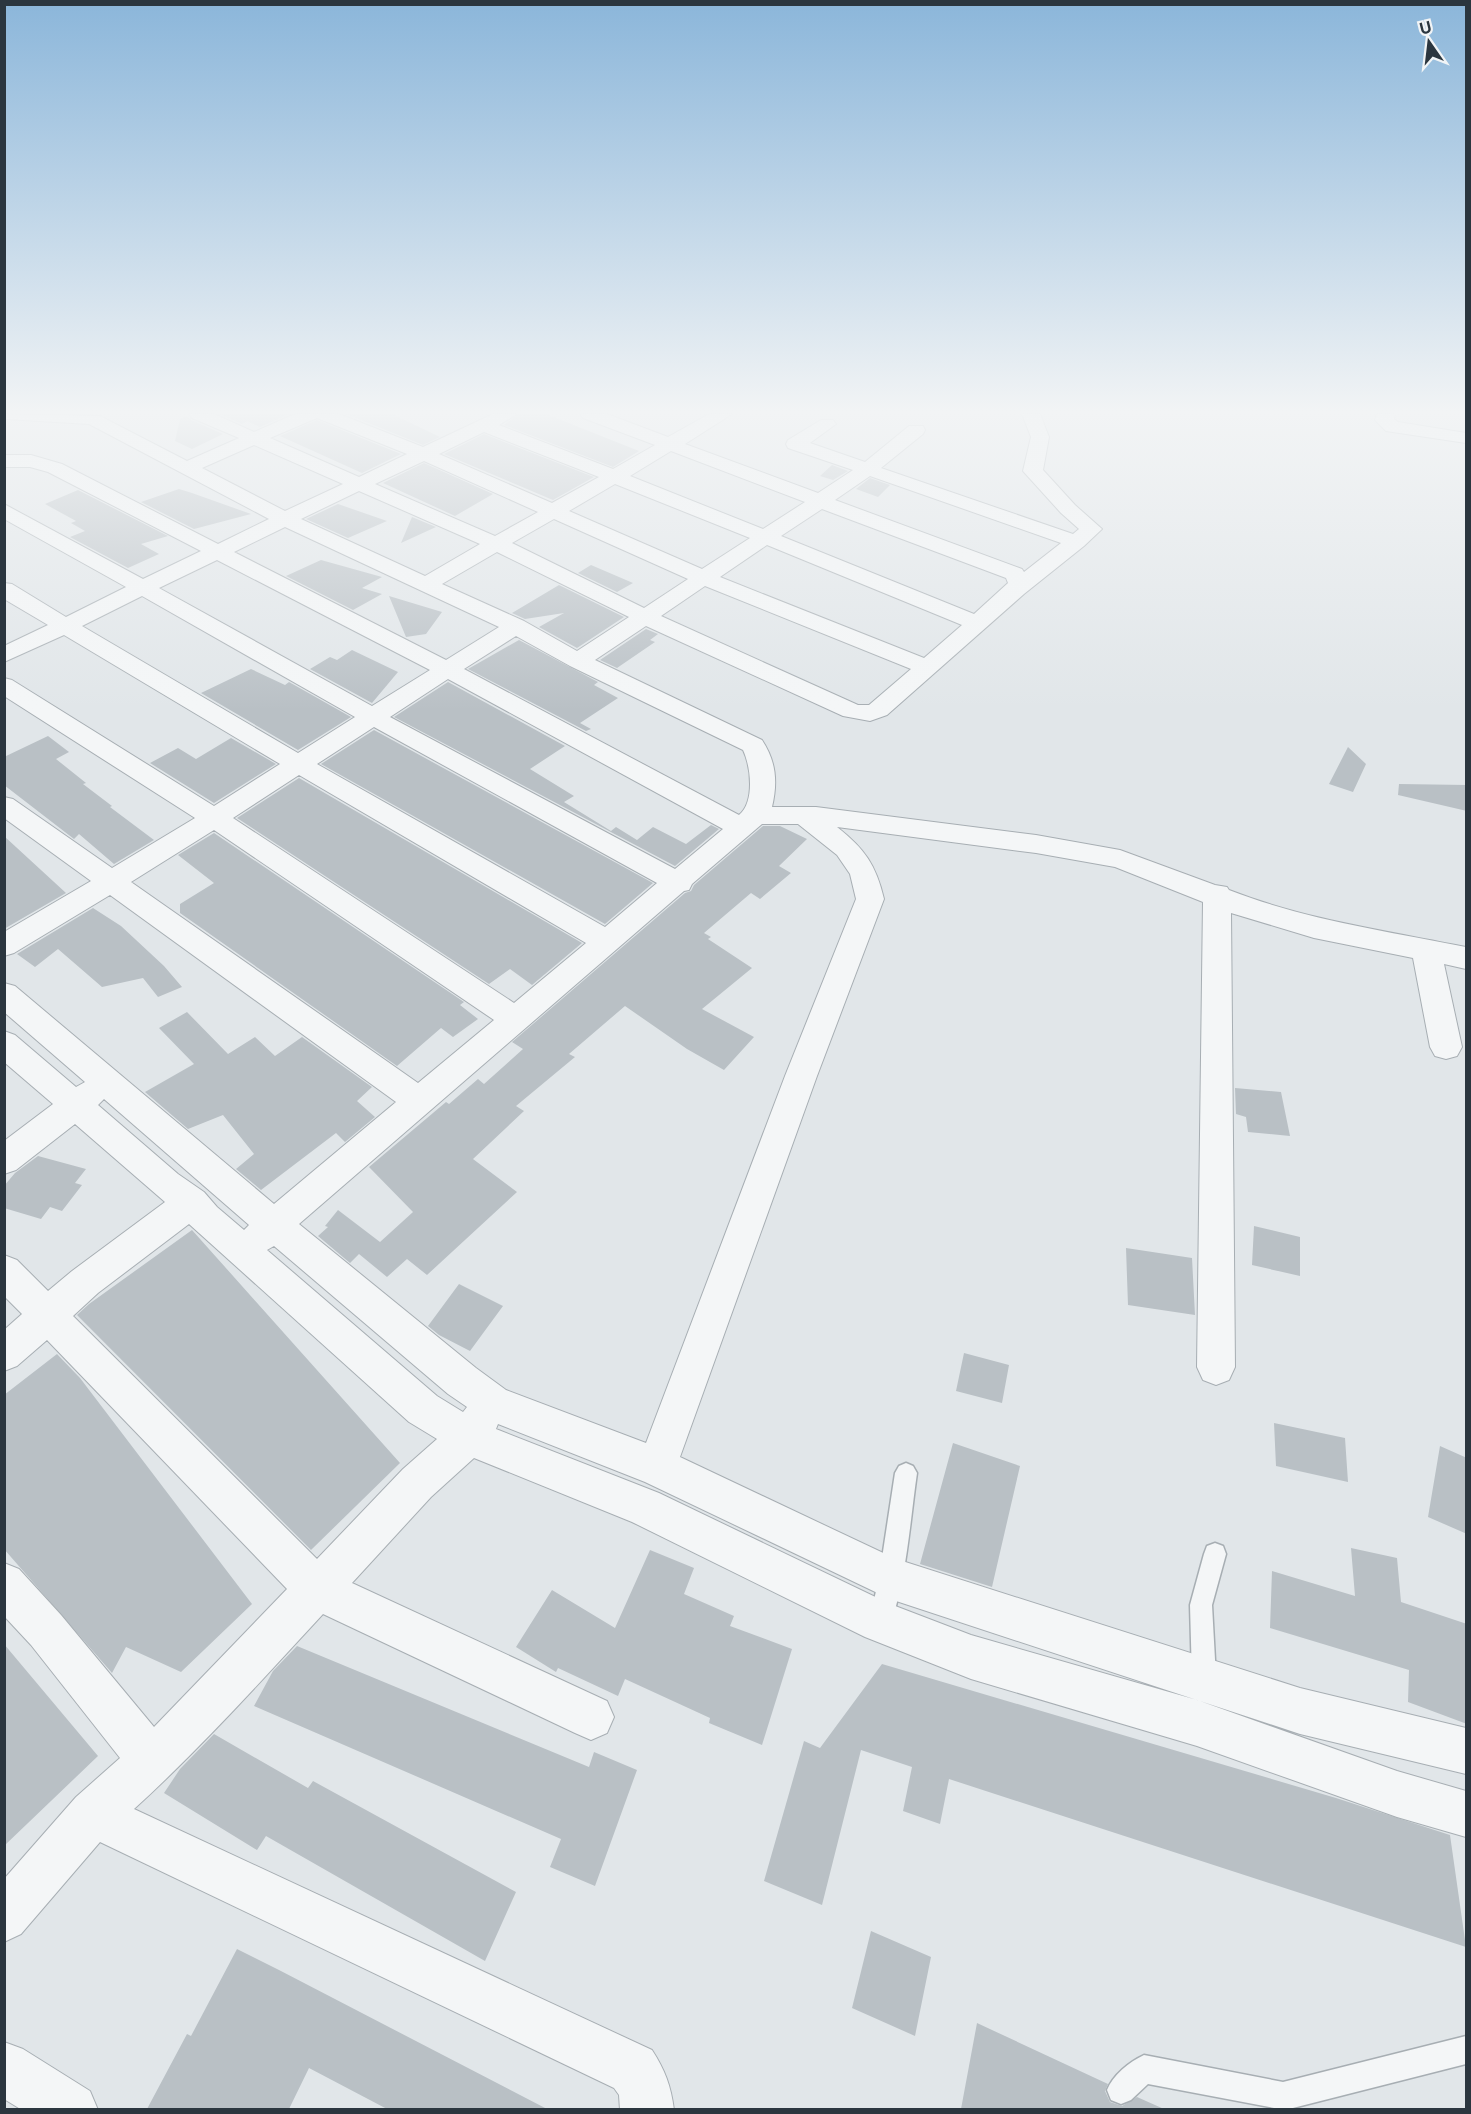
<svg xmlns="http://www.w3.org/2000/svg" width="1471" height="2114" font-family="Inter,sans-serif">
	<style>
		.building { fill: #b9c0c5 }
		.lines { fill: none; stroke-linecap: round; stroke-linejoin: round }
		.service-casing { stroke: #a7aeb3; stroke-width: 3 }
		.minor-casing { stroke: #a7aeb3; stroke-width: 2 }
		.service { fill: #f4f6f7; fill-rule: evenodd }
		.minor { fill: #f4f6f7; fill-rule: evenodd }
	</style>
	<rect width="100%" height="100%" fill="#e1e6e9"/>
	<!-- building -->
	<path class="building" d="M 220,414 L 289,414 L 260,427 L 247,421 L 242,424 Z
		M 346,414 L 392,414 L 440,437 L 423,445 Z
		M 519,414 L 546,414 L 639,451 L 613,467 L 504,425 Z
		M 187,416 L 191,420 L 223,434 L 192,449 L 175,441 L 180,419 Z
		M 317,420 L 401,454 L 362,473 L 280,436 Z
		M 484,434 L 594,477 L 553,500 L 444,454 Z
		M 424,463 L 493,494 L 455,516 L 383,483 Z
		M 832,465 L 848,471 L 833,480 L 820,476 Z
		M 870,478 L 890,485 L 878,497 L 856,489 Z
		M 179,489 L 192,493 L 251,514 L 194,529 L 141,502 Z
		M 78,490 L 168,536 L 141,544 L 159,554 L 128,568 L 70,537 L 85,531 L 71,523 L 76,521 L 45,504 Z
		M 338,504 L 387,521 L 348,538 L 306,519 Z
		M 412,517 L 436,527 L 401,543 Z
		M 321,560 L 382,577 L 362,588 L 382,594 L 353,610 L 286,576 Z
		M 591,565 L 633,583 L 617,592 L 578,573 Z
		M 559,585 L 624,617 L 577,648 L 539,627 L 564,613 L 525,619 L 512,613 Z
		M 389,596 L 442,612 L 426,634 L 406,637 Z
		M 646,629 L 658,634 L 650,640 L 655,642 L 617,668 L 600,660 Z
		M 519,640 L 598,682 L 594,685 L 618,698 L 580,723 L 591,729 L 586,731 L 468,669 Z
		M 352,650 L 398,672 L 372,703 L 310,669 L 330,657 L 337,660 Z
		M 251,669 L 285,685 L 289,682 L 351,717 L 298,750 L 201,693 Z
		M 448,682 L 565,746 L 530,769 L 574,796 L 564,802 L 611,831 L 616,827 L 637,840 L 653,827 L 686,844 L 711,825 L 719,829 L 675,866 L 394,717 Z
		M 374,730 L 653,883 L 605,924 L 321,764 Z
		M 48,736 L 69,752 L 56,759 L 86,783 L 83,784 L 112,806 L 110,807 L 154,840 L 114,864 L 79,834 L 74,839 L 4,785 L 4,757 Z
		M 231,738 L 276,764 L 214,803 L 150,763 L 178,748 L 196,759 Z
		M 1348,747 L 1366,764 L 1353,792 L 1329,784 Z
		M 299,778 L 582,943 L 532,985 L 510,969 L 489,984 L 237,818 Z
		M 1399,784 L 1467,785 L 1467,811 L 1398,795 Z
		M 763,826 L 780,826 L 807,839 L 779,866 L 791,873 L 760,899 L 751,893 L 704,933 L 711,937 L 708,939 L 752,968 L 702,1009 L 754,1037 L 724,1070 L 687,1049 L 625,1006 L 569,1054 L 575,1057 L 516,1106 L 524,1111 L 473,1159 L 517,1192 L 427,1275 L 407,1259 L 387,1277 L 359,1254 L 350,1263 L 318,1236 L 328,1227 L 325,1226 L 338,1210 L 380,1242 L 413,1212 L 369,1167 L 446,1102 L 449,1104 L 478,1079 L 484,1084 L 523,1049 L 512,1042 L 685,893 L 691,891 L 694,885 Z
		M 214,833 L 464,1002 L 460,1005 L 478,1019 L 453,1037 L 441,1028 L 397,1066 L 180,913 L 180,904 L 214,883 L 178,855 Z
		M 4,836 L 66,893 L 4,929 Z
		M 93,908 L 121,926 L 164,966 L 182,987 L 158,997 L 143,978 L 102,987 L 58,949 L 35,967 L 17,954 Z
		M 187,1012 L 228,1054 L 255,1037 L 275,1056 L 302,1037 L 372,1087 L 357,1101 L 375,1117 L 345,1142 L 336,1133 L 261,1190 L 236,1169 L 254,1154 L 223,1115 L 188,1129 L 145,1092 L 194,1064 L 159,1028 Z
		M 1235,1088 L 1281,1092 L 1290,1136 L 1248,1132 L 1246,1117 L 1236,1114 Z
		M 38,1156 L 86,1169 L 75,1183 L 82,1185 L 62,1211 L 50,1207 L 41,1219 L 4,1208 L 4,1186 L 15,1173 Z
		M 1254,1226 L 1300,1237 L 1300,1276 L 1252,1265 Z
		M 192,1230 L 400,1463 L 311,1550 L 77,1315 L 89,1304 Z
		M 1126,1248 L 1192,1258 L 1195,1315 L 1128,1305 Z
		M 459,1284 L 503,1306 L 470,1351 L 439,1335 L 428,1326 Z
		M 964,1353 L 1009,1365 L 1002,1403 L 956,1391 Z
		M 57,1354 L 80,1378 L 252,1604 L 181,1672 L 126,1647 L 112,1673 L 4,1549 L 4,1395 Z
		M 1274,1423 L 1345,1438 L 1348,1482 L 1276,1466 Z
		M 953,1443 L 1020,1466 L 992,1587 L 920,1564 Z
		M 1440,1446 L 1467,1458 L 1467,1534 L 1428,1517 Z
		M 1351,1548 L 1397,1558 L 1401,1602 L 1467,1624 L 1467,1724 L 1408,1702 L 1409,1670 L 1270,1628 L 1272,1571 L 1355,1596 Z
		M 650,1550 L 694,1568 L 684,1594 L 734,1616 L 730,1626 L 792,1649 L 762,1745 L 709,1723 L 710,1718 L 625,1679 L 618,1696 L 558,1668 L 556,1672 L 516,1647 L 552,1590 L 615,1628 Z
		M 4,1644 L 98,1756 L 4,1846 Z
		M 297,1646 L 589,1767 L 594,1752 L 637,1770 L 595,1886 L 550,1867 L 561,1839 L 254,1706 L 273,1671 Z
		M 882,1664 L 1336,1798 L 1450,1835 L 1466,1947 L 949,1779 L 940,1824 L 903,1811 L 912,1767 L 861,1750 L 822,1905 L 764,1881 L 804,1741 L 820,1748 Z
		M 214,1734 L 308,1788 L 313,1781 L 516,1892 L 485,1961 L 266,1836 L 257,1850 L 164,1793 L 180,1769 Z
		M 871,1931 L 931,1957 L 915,2036 L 852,2008 Z
		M 237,1949 L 279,1970 L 547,2109 L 387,2109 L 309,2068 L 289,2109 L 147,2109 L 187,2034 L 191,2036 Z
		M 977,2023 L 1108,2084 L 1105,2091 L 1110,2102 L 1122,2106 L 1137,2097 L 1164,2109 L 961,2109 Z"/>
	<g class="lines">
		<!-- service casing -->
		<g class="service-casing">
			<path id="service" d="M 906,1463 L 913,1466 L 917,1473 C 910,1521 906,1586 888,1630 L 880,1633 L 872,1630 L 869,1622 L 879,1578 L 895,1473 L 899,1466 Z
				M 1215,1543 L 1223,1546 L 1226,1554 L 1212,1605 L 1216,1678 L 1212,1686 L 1204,1690 L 1196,1686 L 1192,1678 L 1190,1605 L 1204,1554 L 1207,1546 Z
				M 1466,2036 L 1466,2064 L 1285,2110 L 1148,2084 L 1131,2100 L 1121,2104 L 1111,2100 L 1107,2090 C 1113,2075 1129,2062 1144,2055 L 1283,2082 Z"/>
		</g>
		<!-- minor casing -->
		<g class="minor-casing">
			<path id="minor" d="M 4,414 L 100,416 L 187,461 L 239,438 L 192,418 L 189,414 L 214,414 L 254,432 L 295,414 L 339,414 L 423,447 L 493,414 L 517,414 L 499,425 L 613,469 L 655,445 L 583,418 L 580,414 L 607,414 L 668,437 L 709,414 L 732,414 L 685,444 L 818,493 L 853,470 L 788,448 L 786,444 L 788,440 L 821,420 L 833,420 L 836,424 L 810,443 L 865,462 L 909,426 L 923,426 L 925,430 L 923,434 L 881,468 L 1073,534 L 1079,529 L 1061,513 L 1023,471 L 1031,437 L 1022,414 L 1040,414 L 1049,437 L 1043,470 L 1075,505 L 1102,529 L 1084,546 L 1024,594 L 887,715 L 870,721 L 843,716 L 646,626 L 595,660 L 762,740 C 776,761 778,782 772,807 L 816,807 L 1036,835 L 1120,850 L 1215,885 L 1227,887 L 1229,890 C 1306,920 1386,931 1466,947 L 1466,969 L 1444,964 L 1462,1047 L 1457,1056 L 1446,1059 L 1435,1056 L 1430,1047 L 1413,958 L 1314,938 L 1231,913 L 1235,1367 L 1229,1380 L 1216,1385 L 1203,1380 L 1197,1367 L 1203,902 L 1115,867 L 1036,853 L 837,827 C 865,849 876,865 884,899 L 817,1076 L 680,1457 L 896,1559 L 1300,1688 L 1466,1728 L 1466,1774 L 1300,1734 L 890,1599 L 645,1482 L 498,1424 L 496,1429 L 659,1493 L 890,1604 L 971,1635 L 1197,1700 L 1397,1771 L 1466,1791 L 1466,1837 L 1397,1817 L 1197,1746 L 971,1679 L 865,1637 L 632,1522 L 474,1458 L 431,1497 L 352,1583 L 607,1701 L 614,1717 L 607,1733 L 591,1740 L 575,1733 L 323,1614 C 262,1680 201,1748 134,1809 L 652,2050 C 665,2070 671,2086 674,2110 L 620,2110 L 619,2095 L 614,2088 L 100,1842 L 21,1934 L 4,1942 L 4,1879 L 76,1797 L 120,1758 L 31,1645 L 4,1616 L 4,1563 L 19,1569 L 61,1615 L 154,1727 L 287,1589 L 47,1340 L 17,1366 L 4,1371 L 4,1330 L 22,1314 L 4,1296 L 4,1255 L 17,1260 L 48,1291 L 72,1271 L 165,1202 L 75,1124 L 16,1170 L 4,1174 L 4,1141 L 53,1104 L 4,1062 L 4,1031 L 15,1035 L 76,1087 L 85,1082 L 4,1012 L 4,983 L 15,986 L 274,1204 L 396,1102 L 110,895 L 14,953 L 4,956 L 4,932 L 91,881 L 4,818 L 4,797 L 13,799 L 112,868 L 195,818 L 4,696 L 4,678 L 12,680 L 214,806 L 280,764 L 64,635 L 4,662 L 4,646 L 48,625 L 4,599 L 4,583 L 12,584 L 66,617 L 126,587 L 4,519 L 4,504 L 143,579 L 201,551 L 48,472 L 30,467 L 4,467 L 4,455 L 31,455 L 62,464 L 218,544 L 269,519 L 89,424 L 6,419 ZM 317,418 L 407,454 L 359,477 L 270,438 ZM 484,432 L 599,477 L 552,503 L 439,454 ZM 254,445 L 343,484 L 285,511 L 202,468 ZM 671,451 L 805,502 L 763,529 L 630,476 ZM 424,461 L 538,512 L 495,536 L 375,484 ZM 870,476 L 1061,543 L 1024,572 L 1022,569 L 835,500 ZM 615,484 L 750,538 L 702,569 L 569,511 ZM 359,491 L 480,544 L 425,576 L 301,519 ZM 822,509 L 1006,578 L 1008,583 L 974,614 L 781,536 ZM 554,519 L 688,579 L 644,608 L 512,543 ZM 285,527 L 499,627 L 446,660 L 234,552 ZM 767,545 L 962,625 L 924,658 L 720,577 ZM 497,552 L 629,617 L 577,651 L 524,621 L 442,584 ZM 217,560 L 430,670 L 372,706 L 159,588 ZM 705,586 L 911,669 L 869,705 L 858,705 L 661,616 ZM 142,596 L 355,717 L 298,753 L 82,626 ZM 516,636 L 570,666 L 743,750 C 751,767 755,802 739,815 L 464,669 ZM 448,679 L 723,829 L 675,869 L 390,717 ZM 374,727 L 657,883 L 605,927 L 317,764 ZM 299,775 L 586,943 L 514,1003 L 233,818 ZM 762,824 L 798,824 L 837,855 L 850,874 L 856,899 L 785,1076 L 646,1443 L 506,1390 L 476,1368 L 299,1224 L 684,891 L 689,890 L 692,884 ZM 214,830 L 494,1020 L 418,1083 L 131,882 ZM 104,1099 L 249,1225 L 244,1230 L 217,1207 L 204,1192 L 178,1174 L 98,1105 ZM 189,1224 L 409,1422 L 437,1439 L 403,1469 L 317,1559 L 73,1316 L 98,1293 ZM 274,1246 L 448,1394 L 467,1407 L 463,1412 L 437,1396 L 267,1250 Z
				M 1377,414 L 1395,414 L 1394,419 L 1398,422 L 1466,433 L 1466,443 L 1386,431 L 1375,420 Z
				M 4,2042 L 23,2049 L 90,2091 L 98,2110 L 22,2110 L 4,2099 Z"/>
		</g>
		<!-- service -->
		<use href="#service" class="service"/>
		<!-- minor -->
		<use href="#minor" class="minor"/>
	</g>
	<!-- sky -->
	<linearGradient id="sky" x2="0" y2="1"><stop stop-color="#8bb6da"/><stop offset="0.58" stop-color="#f2f4f5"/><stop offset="1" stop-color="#f2f4f5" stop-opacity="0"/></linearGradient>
	<rect width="1471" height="710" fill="url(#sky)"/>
	<!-- border -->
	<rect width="1471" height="2114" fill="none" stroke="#2b363f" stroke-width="12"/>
	<!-- north arrow -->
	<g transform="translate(1429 42) rotate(346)" stroke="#f1f4f6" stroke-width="4.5" paint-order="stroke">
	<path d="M0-4.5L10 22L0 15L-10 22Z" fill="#2b363f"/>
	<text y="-9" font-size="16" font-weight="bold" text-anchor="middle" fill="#2b363f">U</text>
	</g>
</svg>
